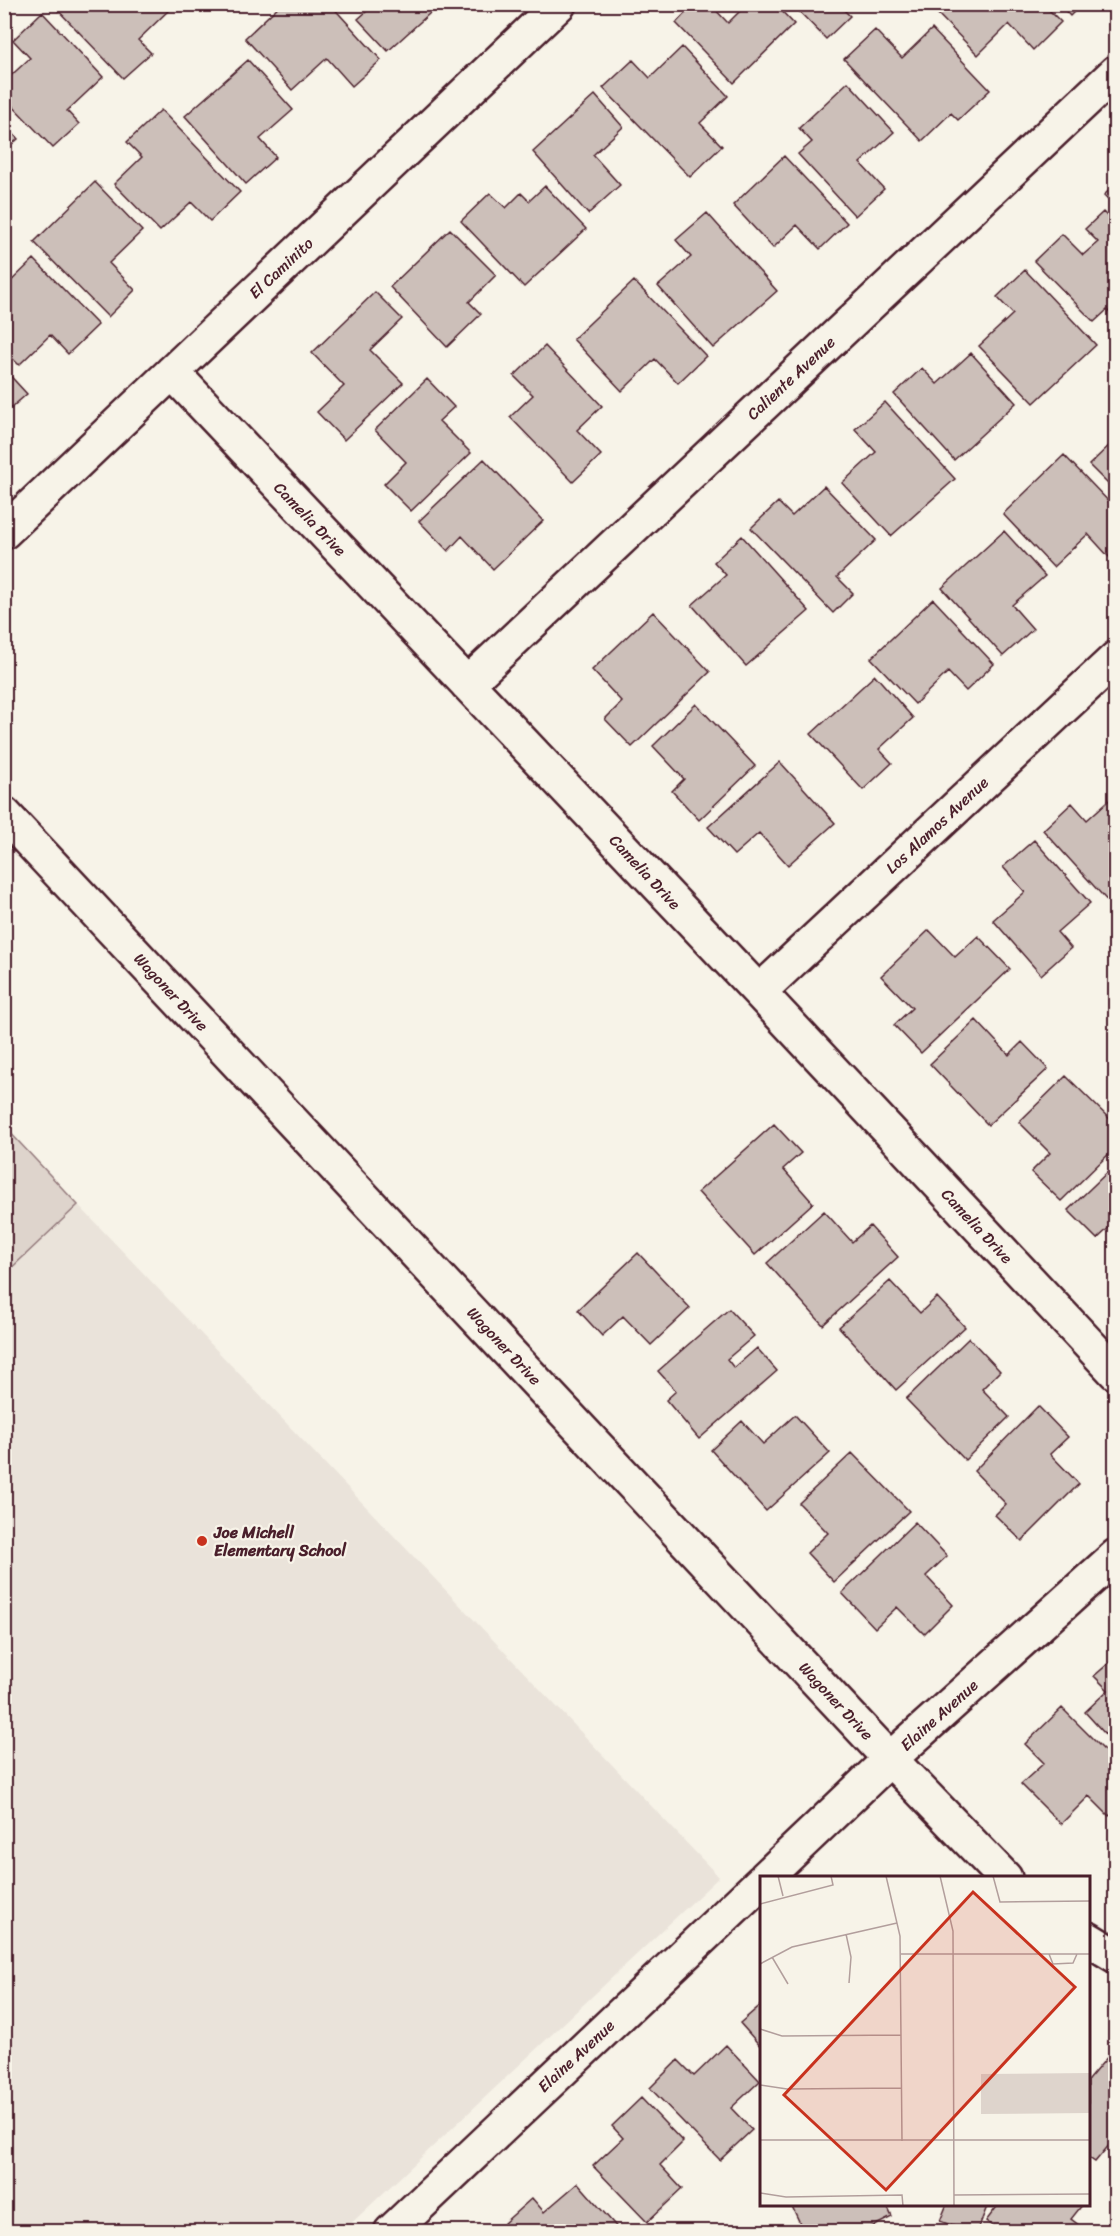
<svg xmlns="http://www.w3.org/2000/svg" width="1120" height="2236" font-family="Sriracha,sans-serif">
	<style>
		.built { fill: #eae3da }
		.green { fill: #ded4cc; stroke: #947a7c; stroke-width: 1.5 }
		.building { fill: #ccbfb9; stroke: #4a1f2b; stroke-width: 1.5 }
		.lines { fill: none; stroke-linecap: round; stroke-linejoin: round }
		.minor-casing { stroke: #4a1f2b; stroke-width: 38 }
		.minor { stroke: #f7f3e8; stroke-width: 33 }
		.poi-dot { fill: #c8321e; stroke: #f7f3e8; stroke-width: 2 }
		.labels { text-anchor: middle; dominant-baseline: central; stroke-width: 4.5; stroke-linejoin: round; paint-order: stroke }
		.street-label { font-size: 16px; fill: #4a1f2b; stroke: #f7f3e8 }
		.poi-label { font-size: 16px; font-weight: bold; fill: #4a1f2b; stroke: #f7f3e8; text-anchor: start }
		.inset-road { fill: none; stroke: #b29e9c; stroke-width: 1.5 }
		.view { fill: #c8321e; fill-opacity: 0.15; stroke: #c8321e; stroke-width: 3 }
		.inset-edge { fill: none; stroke: #4a1f2b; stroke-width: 3 }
	</style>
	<rect width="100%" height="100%" fill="#f7f3e8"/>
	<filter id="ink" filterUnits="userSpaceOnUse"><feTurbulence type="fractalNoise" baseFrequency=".0167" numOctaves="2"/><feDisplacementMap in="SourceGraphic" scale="12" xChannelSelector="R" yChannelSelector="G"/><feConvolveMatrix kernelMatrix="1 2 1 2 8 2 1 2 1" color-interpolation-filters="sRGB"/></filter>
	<g filter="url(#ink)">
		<!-- built -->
		<path class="built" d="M 4,1127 L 719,1877 L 343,2231 L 5,2231 Z"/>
		<!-- green -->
		<path class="green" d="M 5,1127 L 78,1205 L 5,1274 Z"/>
		<!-- building -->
		<path class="building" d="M 52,4 L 164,4 L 169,10 L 138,40 L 151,53 L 123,78 Z
			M 281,4 L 330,4 L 381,60 L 352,86 L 327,58 L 292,90 L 245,38 Z
			M 375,4 L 440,4 L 388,51 L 358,19 Z
			M 694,4 L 710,4 L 728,23 L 747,4 L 775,4 L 794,24 L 734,83 L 676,23 Z
			M 792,4 L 838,4 L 850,16 L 826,39 Z
			M 940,4 L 1043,4 L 1061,22 L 1033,50 L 1009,24 L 978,55 L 934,10 Z
			M 1059,4 L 1082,4 L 1070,16 Z
			M 42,12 L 103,77 L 67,111 L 79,124 L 53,148 L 4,97 L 4,82 L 30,58 L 13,40 Z
			M 932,29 L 990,90 L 958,120 L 951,113 L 922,141 L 844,59 L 875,30 L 902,58 Z
			M 682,47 L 728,96 L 700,123 L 722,146 L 690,177 L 603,88 L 633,60 L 650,78 Z
			M 248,60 L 293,110 L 260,139 L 276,157 L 246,184 L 185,116 Z
			M 848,82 L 894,132 L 860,163 L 884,189 L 855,216 L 798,154 L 812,142 L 799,128 Z
			M 595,95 L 623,127 L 593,155 L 620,185 L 588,214 L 533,152 Z
			M 161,110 L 240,192 L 210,221 L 191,202 L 160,231 L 114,184 L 142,157 L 127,142 Z
			M 4,124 L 18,139 L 4,151 Z
			M 784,156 L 847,223 L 820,249 L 797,225 L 773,248 L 733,205 Z
			M 95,182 L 142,231 L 109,263 L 135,290 L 108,317 L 34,242 Z
			M 1116,184 L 1116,207 L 1104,195 Z
			M 545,186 L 586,229 L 524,287 L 461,221 L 490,193 L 506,208 L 521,193 L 529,201 Z
			M 1103,212 L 1116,225 L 1116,319 L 1107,310 L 1094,322 L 1034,261 L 1062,234 L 1083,255 L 1098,242 L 1085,229 Z
			M 707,213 L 777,291 L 713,348 L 658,286 L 691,257 L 676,240 Z
			M 450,229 L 496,275 L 469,302 L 481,314 L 447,347 L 390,287 Z
			M 34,259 L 98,325 L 68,354 L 50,335 L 19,365 L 4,350 L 4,288 Z
			M 1025,270 L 1096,345 L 1034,403 L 979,346 L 1013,314 L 997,297 Z
			M 634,281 L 706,356 L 678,383 L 655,359 L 622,391 L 573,339 Z
			M 375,292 L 402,319 L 370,350 L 403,383 L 344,440 L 317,412 L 344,386 L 312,353 Z
			M 545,346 L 602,406 L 577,430 L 601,455 L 573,482 L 510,417 L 533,395 L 514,376 Z
			M 971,353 L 1016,403 L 954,460 L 894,394 L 922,368 L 937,384 Z
			M 4,369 L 27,394 L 4,414 Z
			M 427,379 L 454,407 L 439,421 L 471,453 L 411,511 L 384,484 L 406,462 L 375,430 Z
			M 885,402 L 955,479 L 891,536 L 842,483 L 876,452 L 855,429 Z
			M 1116,439 L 1116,492 L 1089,465 Z
			M 1064,455 L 1116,509 L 1116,551 L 1109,557 L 1088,534 L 1053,567 L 1003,514 Z
			M 484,459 L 543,521 L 493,569 L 462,536 L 448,551 L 419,521 Z
			M 824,486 L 876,540 L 837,577 L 853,593 L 833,613 L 751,528 L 778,502 L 792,516 Z
			M 1004,531 L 1045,576 L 1012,605 L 1033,629 L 1003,656 L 942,588 Z
			M 742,536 L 809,611 L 746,666 L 692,605 L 726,575 L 714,562 Z
			M 933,599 L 994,664 L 966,691 L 948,672 L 915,704 L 871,658 Z
			M 653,612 L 710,672 L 632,747 L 605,719 L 622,702 L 592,670 Z
			M 875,675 L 913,718 L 879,749 L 892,763 L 863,790 L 811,734 Z
			M 696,704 L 755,766 L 699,820 L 672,791 L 684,779 L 653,746 Z
			M 780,762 L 835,823 L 788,865 L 759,833 L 734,855 L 708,827 Z
			M 1116,794 L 1116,902 L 1112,906 L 1043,830 L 1072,803 L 1087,820 Z
			M 1034,840 L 1090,903 L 1057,932 L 1071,948 L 1041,975 L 993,920 L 1025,892 L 1003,867 Z
			M 929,930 L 955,957 L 978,936 L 1010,969 L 921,1053 L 894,1025 L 912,1008 L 881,976 Z
			M 976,1020 L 1009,1055 L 1022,1042 L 1048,1069 L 988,1125 L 930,1064 Z
			M 1066,1076 L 1116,1125 L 1116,1147 L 1061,1201 L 1031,1172 L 1050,1153 L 1019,1122 Z
			M 774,1124 L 801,1153 L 783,1169 L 813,1203 L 755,1255 L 698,1192 Z
			M 1116,1164 L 1116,1225 L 1114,1223 L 1097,1239 L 1068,1210 Z
			M 824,1211 L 852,1242 L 870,1226 L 898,1257 L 823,1325 L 767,1263 Z
			M 638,1253 L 690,1308 L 651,1345 L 623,1316 L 602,1336 L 578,1310 Z
			M 890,1281 L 920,1313 L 937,1297 L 965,1327 L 896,1390 L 839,1327 Z
			M 729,1309 L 754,1336 L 727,1359 L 734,1368 L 757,1348 L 777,1371 L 699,1439 L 666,1400 L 676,1391 L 658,1371 Z
			M 969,1338 L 1000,1371 L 982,1389 L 1009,1417 L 965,1460 L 906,1399 Z
			M 1038,1406 L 1068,1437 L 1050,1454 L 1079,1484 L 1022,1541 L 995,1515 L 1006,1504 L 974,1471 Z
			M 795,1415 L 830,1453 L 766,1511 L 711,1450 L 742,1421 L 763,1444 Z
			M 852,1453 L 909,1511 L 834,1582 L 807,1553 L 828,1533 L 799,1503 Z
			M 915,1522 L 947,1556 L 926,1576 L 953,1605 L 924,1634 L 897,1607 L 875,1628 L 842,1593 Z
			M 1116,1657 L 1116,1746 L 1085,1712 L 1108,1690 L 1094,1676 Z
			M 1062,1708 L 1116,1762 L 1116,1810 L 1109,1816 L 1089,1796 L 1061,1824 L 1021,1784 L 1044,1763 L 1025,1744 Z
			M 762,2004 L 762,2048 L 740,2023 Z
			M 726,2045 L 760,2081 L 731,2108 L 752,2130 L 720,2160 L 650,2088 L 678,2060 L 694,2076 Z
			M 1115,2048 L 1116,2137 L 1095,2162 L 1088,2157 L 1088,2080 Z
			M 641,2098 L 683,2142 L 660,2165 L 682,2189 L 647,2222 L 593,2166 L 623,2138 L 612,2126 Z
			M 578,2183 L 621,2232 L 512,2232 L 504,2223 L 532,2198 L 544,2212 Z
			M 791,2204 L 886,2204 L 892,2217 L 862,2232 L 804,2232 Z
			M 947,2204 L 988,2204 L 977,2232 L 968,2232 L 940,2221 Z
			M 999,2204 L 1083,2204 L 1071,2219 L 1088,2232 L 1000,2232 L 986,2221 Z"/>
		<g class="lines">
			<!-- minor casing -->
			<g class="minor-casing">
				<path id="minor" d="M 172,372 L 759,992 L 1116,1373
					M 4,532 L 559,4
					M 467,684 L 1116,72
					M 4,814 L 890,1759 L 1005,1878
					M 759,992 L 1116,658
					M 765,1878 L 890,1759 L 1116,1556
					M 1088,1939 L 1116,1956
					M 391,2232 L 762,1881"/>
			</g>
			<!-- minor -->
			<use href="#minor" class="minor"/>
		</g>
	</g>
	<!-- markers -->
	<circle class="poi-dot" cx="202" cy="1541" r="6"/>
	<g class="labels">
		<!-- street labels -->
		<g class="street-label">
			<text transform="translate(281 268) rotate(-43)">El Caminito</text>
			<text transform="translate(791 378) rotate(-43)">Caliente Avenue</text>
			<text transform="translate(310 519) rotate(46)">Camelia Drive</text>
			<text transform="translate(937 825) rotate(-43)">Los Alamos Avenue</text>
			<text transform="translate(645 872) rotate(47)">Camelia Drive</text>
			<text transform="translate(171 992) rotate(47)">Wagoner Drive</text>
			<text transform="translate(977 1226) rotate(47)">Camelia Drive</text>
			<text transform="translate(504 1346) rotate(47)">Wagoner Drive</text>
			<text transform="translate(836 1701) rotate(47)">Wagoner Drive</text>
			<text transform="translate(939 1715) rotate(-42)">Elaine Avenue</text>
			<text transform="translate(576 2056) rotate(-43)">Elaine Avenue</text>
		</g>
		<!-- poi labels -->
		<g class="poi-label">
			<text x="214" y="1532">Joe Michell<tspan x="214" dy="18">Elementary School</tspan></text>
		</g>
	</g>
	<!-- overview -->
	<g transform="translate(760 1876)">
		<rect width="330" height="330" fill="#f7f3e8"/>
		<path d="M 330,197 L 330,237 L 221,238 L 221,198 Z" fill="#ded4cc"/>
		<path class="inset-road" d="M 18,0 L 23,20M 126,0 L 140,60 L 142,265M 180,0 L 193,55 L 194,330M 233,0 L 240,26 L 330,25M 0,28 L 73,9 L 71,0M 86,58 L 91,81 L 89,107M 141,78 L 330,78M 289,78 L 293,88 L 313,87 L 317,78M 12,81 L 28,108M 0,88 L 32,71 L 137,47M 0,153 L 22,160 L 141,159M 0,209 L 27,213 L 141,212M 0,264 L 330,264M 0,317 L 26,321 L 142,319 L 143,330M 194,319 L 330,318"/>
		<path class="view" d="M 213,16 L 315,111 L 126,314 L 24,219 Z"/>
		<rect width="330" height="330" class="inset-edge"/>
	</g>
	<!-- margin -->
	<rect width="1120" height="2236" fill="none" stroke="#f7f3e8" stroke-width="24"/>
	<rect x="12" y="12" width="1096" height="2212" fill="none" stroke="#4a1f2b" stroke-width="2" filter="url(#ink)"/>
</svg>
